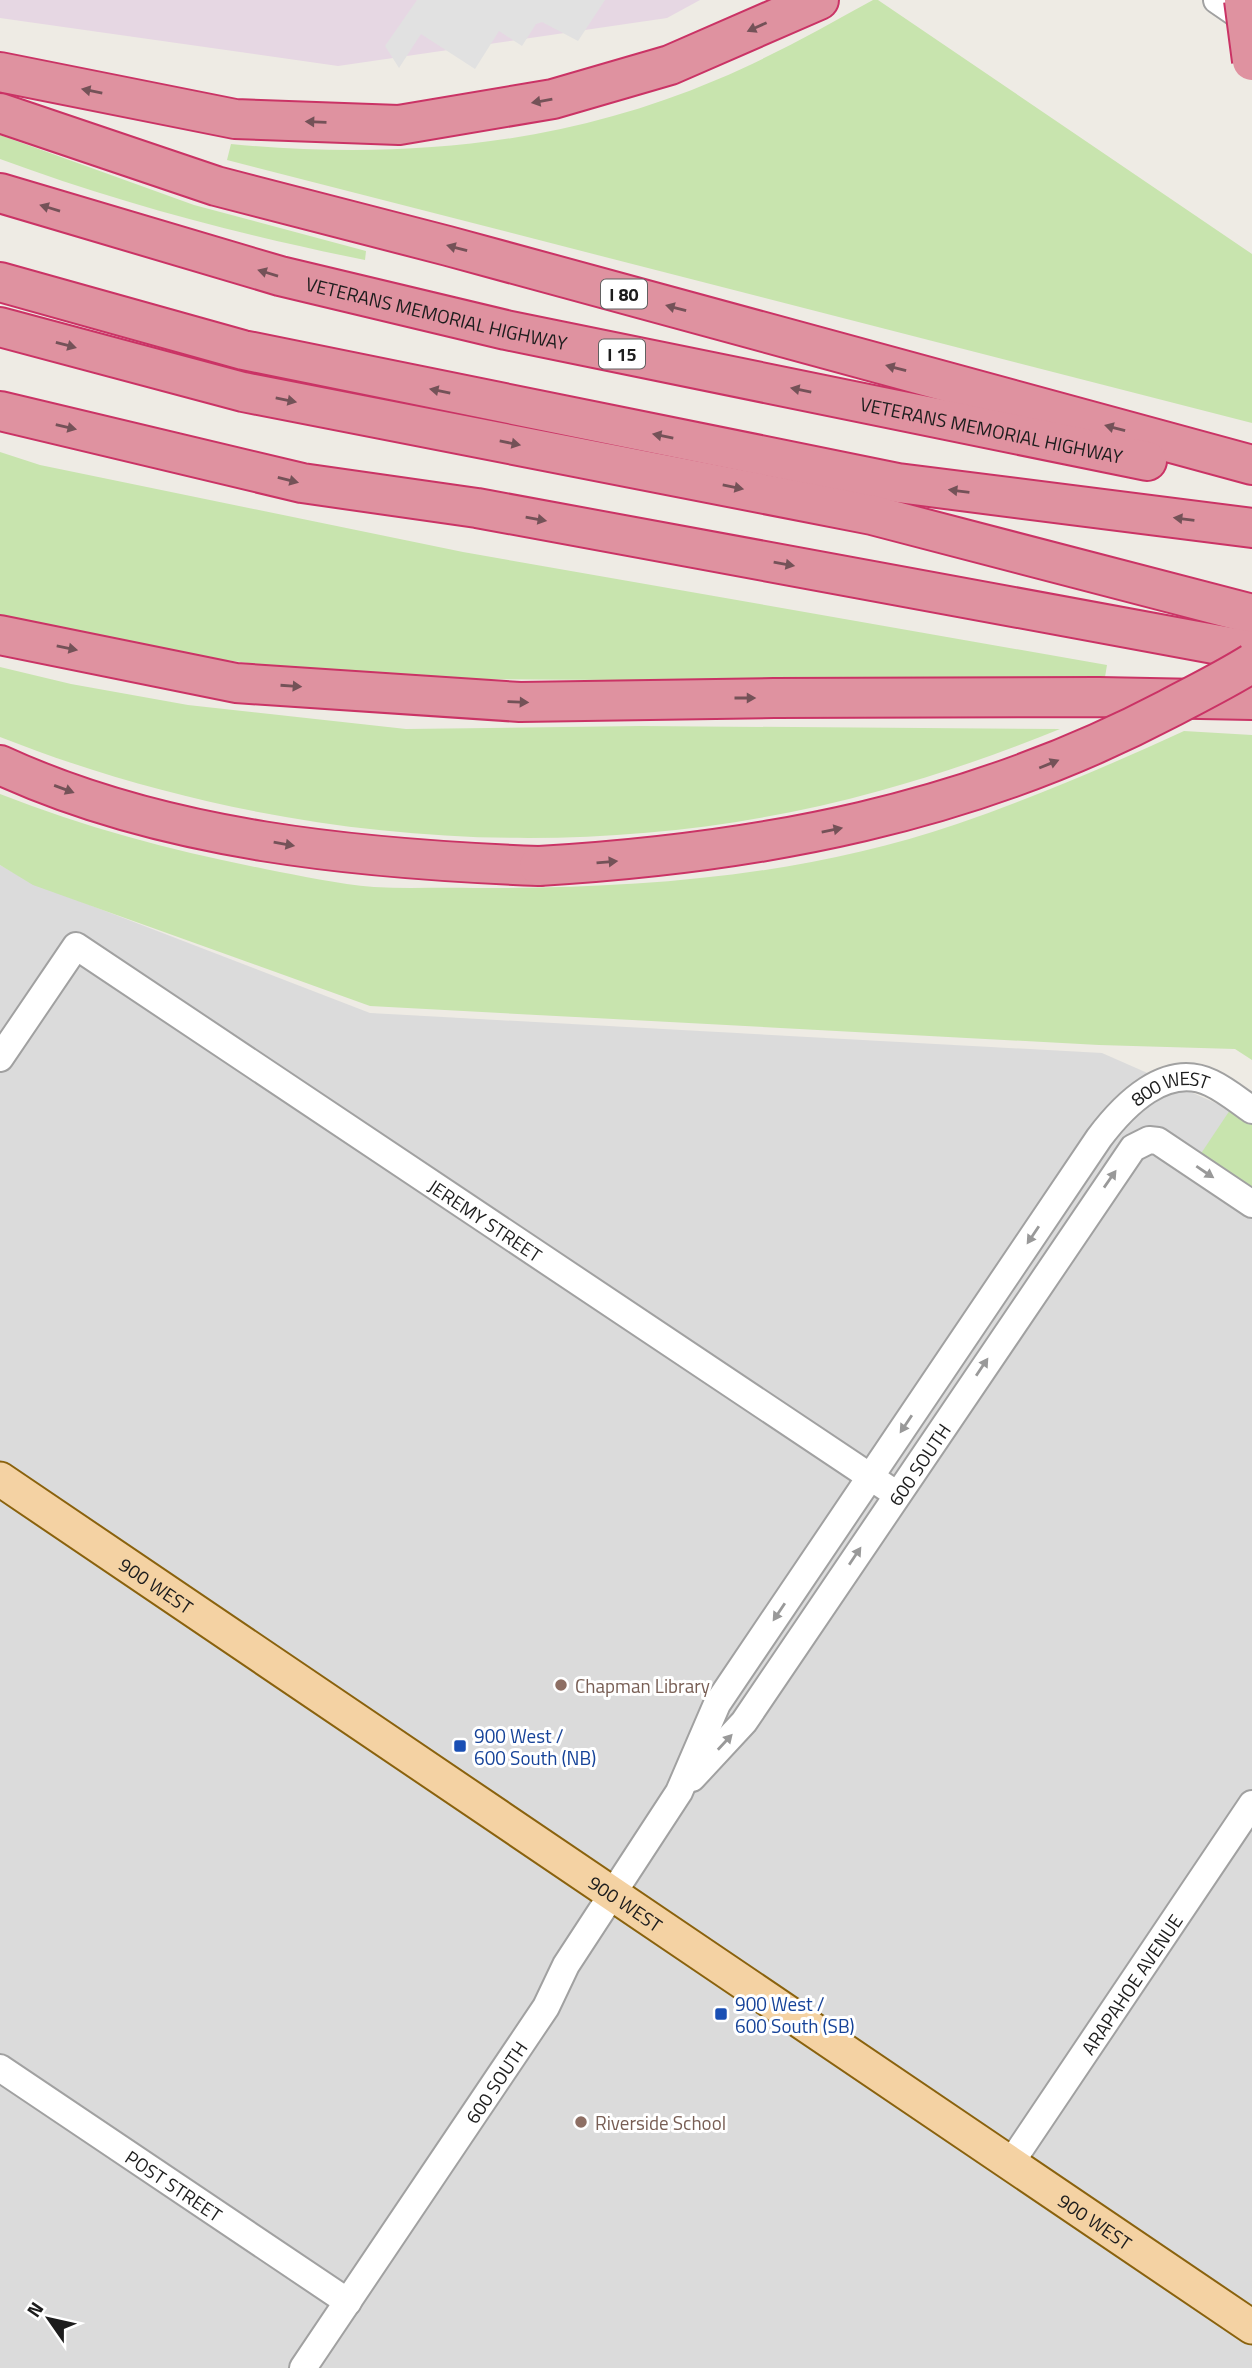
<svg xmlns="http://www.w3.org/2000/svg" width="1252" height="2368" font-family="'Titillium Web',sans-serif">
	<style>
		.residential { fill: #dbdbdb }
		.industrial { fill: #e6d7e3 }
		.grass { fill: #c8e4ae }
		.parking { fill: #e1e1e1 }
		.lines { fill: none; stroke-linecap: round; stroke-linejoin: round }
		.minor-casing { stroke: #a1a1a1; stroke-width: 30 }
		.major-casing { stroke: #8a620d; stroke-width: 37 }
		.highway-casing { stroke: #ca3365; stroke-width: 42 }
		.minor { stroke: #fff; stroke-width: 26 }
		.major { stroke: #f4d2a3; stroke-width: 33 }
		.highway { stroke: #df92a0; stroke-width: 38 }
		.highway-bridge-casing { stroke: #ca3365; stroke-width: 42; stroke-linecap: butt }
		.highway-bridge { stroke: #df92a0; stroke-width: 38 }
		.oneway { fill: #745258 }
		.oneway2 { fill: #999 }
		.education-dot { fill: #8d6e63; stroke: #fff; stroke-width: 2.5 }
		.transit-dot { fill: #1a4fb4; stroke: #fff; stroke-width: 2.5 }
		.labels { text-anchor: middle; dominant-baseline: central; stroke-width: 6; stroke-linejoin: round; paint-order: stroke }
		.shield { fill: #fff; stroke: #616161; stroke-width: 2 }
		.shield-label { font-size: 18px; font-weight: bold; fill: #1d1d1d }
		.street-label { font-size: 19px; fill: #1d1d1d; stroke: #fff }
		.education-label { font-size: 19px; fill: #785e54; stroke: #fff; text-anchor: start }
		.transit-label { font-size: 19px; fill: #164399; stroke: #fff; text-anchor: start }
	</style>
	<rect width="100%" height="100%" fill="#eeebe4"/>
	<!-- residential -->
	<path class="residential" d="M 0,865 L 30,882 L 370,1013 L 1102,1053 L 1252,1119 L 1252,2368 L 0,2368 Z"/>
	<!-- industrial -->
	<path class="industrial" d="M 0,0 L 700,0 L 667,18 L 338,66 L 0,18 Z"/>
	<!-- grass -->
	<path class="grass" d="M 873,0 L 878,0 L 1252,254 L 1252,423 L 227,160 L 231,144 C 398,160 561,146 716,80 C 771,57 822,28 873,0 Z
		M 0,135 L 194,205 L 366,251 L 365,260 C 241,235 119,203 0,159 Z
		M 0,452 L 40,465 L 463,552 L 1107,665 L 1104,683 L 455,679 L 301,670 L 164,652 L 0,619 Z
		M 0,667 L 71,684 L 188,705 L 406,729 L 640,726 L 1060,729 C 1001,753 941,774 879,791 C 591,871 277,846 0,737 Z
		M 1184,731 L 1252,735 L 1252,1060 L 1235,1049 L 1099,1045 L 370,1006 L 33,885 L 0,865 L 0,794 C 86,828 174,851 265,869 C 301,876 338,884 374,887 C 407,889 440,887 473,888 C 634,889 803,877 957,824 C 1035,797 1110,765 1184,731 Z
		M 1230,1110 L 1252,1125 L 1252,1190 L 1200,1155 Z"/>
	<!-- parking -->
	<path class="parking" d="M 417,0 L 605,0 L 578,41 L 542,22 L 536,24 L 522,46 L 499,31 L 475,69 L 421,34 L 399,68 L 385,46 Z"/>
	<g class="lines">
		<!-- minor casing -->
		<g class="minor-casing">
			<g id="minor">
				<path d="M 1217,0 L 1252,24"/>
				<path id="s1" d="M 0,1058 L 76,946 L 896,1494"/>
				<path id="s2" d="M 692,1778 L 744,1722 L 1133,1148 L 1149,1140 L 1158,1141 L 1252,1204"/>
				<path id="s3" d="M 0,2068 L 348,2302"/>
				<path id="s4" d="M 1010,2164 L 1252,1804"/>
				<path id="s5" d="M 303,2368 L 546,2007 L 566,1965 L 679,1792 L 717,1704 L 1099,1138 C 1123,1106 1166,1061 1211,1083 C 1226,1090 1239,1101 1252,1110"/>
			</g>
		</g>
		<!-- major casing -->
		<g class="major-casing">
			<g id="major">
				<path id="s6" d="M 0,1479 L 1252,2327"/>
			</g>
		</g>
		<!-- highway casing -->
		<g class="highway-casing">
			<g id="highway">
				<path d="M 0,72 L 235,119 L 399,125 L 553,99 L 670,65 L 819,0"/>
				<path d="M 0,113 L 216,186 L 448,246 L 1252,465"/>
				<path id="s7" d="M 0,193 L 280,276 L 506,330 L 1147,461"/>
				<path d="M 0,282 L 243,350 L 898,483 L 1252,528"/>
				<path d="M 0,327 L 243,392 L 872,515 L 1252,614"/>
				<path d="M 0,411 L 302,483 L 477,508 L 1252,651"/>
				<path d="M 0,635 L 236,683 L 520,702 L 774,698 L 1099,697 L 1252,700"/>
				<path d="M 0,765 C 165,841 360,859 539,866"/>
			</g>
		</g>
		<!-- minor -->
		<use href="#minor" class="minor"/>
		<!-- major -->
		<use href="#major" class="major"/>
		<!-- highway -->
		<use href="#highway" class="highway"/>
		<!-- highway-bridge casing -->
		<g class="highway-bridge-casing">
			<path id="highway-bridge" d="M 1244,0 L 1252,61
				M 539,866 C 760,853 970,813 1168,709 C 1196,694 1225,680 1252,663"/>
		</g>
		<!-- highway-bridge -->
		<use href="#highway-bridge" class="highway-bridge"/>
	</g>
	<!-- one-way arrows -->
	<defs><path id="oneway-solid" d="M-6-.8H1V-3.2L6.5 0L1 3.2V.8H-6Z" transform="scale(1.75)"/></defs>
	<g class="oneway">
		<use href="#oneway-solid" transform="translate(757 27) rotate(156)"/>
		<use href="#oneway-solid" transform="translate(92 91) rotate(-169)"/>
		<use href="#oneway-solid" transform="translate(542 101) rotate(170)"/>
		<use href="#oneway-solid" transform="translate(316 122) rotate(-178)"/>
		<use href="#oneway-solid" transform="translate(50 208) rotate(-163)"/>
		<use href="#oneway-solid" transform="translate(457 248) rotate(-165)"/>
		<use href="#oneway-solid" transform="translate(268 273) rotate(-163)"/>
		<use href="#oneway-solid" transform="translate(676 308) rotate(-165)"/>
		<use href="#oneway-solid" transform="translate(66 345) rotate(15)"/>
		<use href="#oneway-solid" transform="translate(896 368) rotate(-165)"/>
		<use href="#oneway-solid" transform="translate(801 390) rotate(-168)"/>
		<use href="#oneway-solid" transform="translate(440 391) rotate(-168)"/>
		<use href="#oneway-solid" transform="translate(286 400) rotate(11)"/>
		<use href="#oneway-solid" transform="translate(66 427) rotate(13)"/>
		<use href="#oneway-solid" transform="translate(1115 428) rotate(-165)"/>
		<use href="#oneway-solid" transform="translate(663 436) rotate(-169)"/>
		<use href="#oneway-solid" transform="translate(510 443) rotate(11)"/>
		<use href="#oneway-solid" transform="translate(288 480) rotate(14)"/>
		<use href="#oneway-solid" transform="translate(733 487) rotate(11)"/>
		<use href="#oneway-solid" transform="translate(959 491) rotate(-173)"/>
		<use href="#oneway-solid" transform="translate(536 519) rotate(10)"/>
		<use href="#oneway-solid" transform="translate(1184 519) rotate(-173)"/>
		<use href="#oneway-solid" transform="translate(784 564) rotate(10)"/>
		<use href="#oneway-solid" transform="translate(67 648) rotate(11)"/>
		<use href="#oneway-solid" transform="translate(291 686) rotate(4)"/>
		<use href="#oneway-solid" transform="translate(745 698)"/>
		<use href="#oneway-solid" transform="translate(518 702) rotate(2)"/>
		<use href="#oneway-solid" transform="translate(1049 764) rotate(-22)"/>
		<use href="#oneway-solid" transform="translate(64 789) rotate(20)"/>
		<use href="#oneway-solid" transform="translate(832 830) rotate(-11)"/>
		<use href="#oneway-solid" transform="translate(284 844) rotate(10)"/>
		<use href="#oneway-solid" transform="translate(607 862) rotate(-5)"/>
	</g>
	<g class="oneway2">
		<use href="#oneway-solid" transform="translate(1205 1172) rotate(34)"/>
		<use href="#oneway-solid" transform="translate(1110 1179) rotate(-55)"/>
		<use href="#oneway-solid" transform="translate(1033 1235) rotate(124)"/>
		<use href="#oneway-solid" transform="translate(982 1367) rotate(-56)"/>
		<use href="#oneway-solid" transform="translate(906 1424) rotate(124)"/>
		<use href="#oneway-solid" transform="translate(855 1556) rotate(-56)"/>
		<use href="#oneway-solid" transform="translate(779 1612) rotate(124)"/>
		<use href="#oneway-solid" transform="translate(725 1742) rotate(-47)"/>
	</g>
	<!-- markers -->
	<g class="education-dot">
		<circle cx="561" cy="1685" r="7"/>
		<circle cx="581" cy="2122" r="7"/>
	</g>
	<g class="transit-dot">
		<rect x="453" y="1739" width="14" height="14" rx="3.5"/>
		<rect x="714" y="2007" width="14" height="14" rx="3.5"/>
	</g>
	<g class="labels">
		<!-- shield labels -->
		<g class="shield">
			<rect x="601" y="279.5" width="46" height="29" rx="5"/>
			<rect x="599" y="339.5" width="46" height="29" rx="5"/>
		</g>
		<g class="shield-label">
			<text x="624" y="294">I 80</text>
			<text x="622" y="354">I 15</text>
		</g>
		<!-- street labels -->
		<g class="street-label">
			<text stroke="none"><textPath href="#s7" startOffset="453">VETERANS MEMORIAL HIGHWAY</textPath></text>
			<text stroke="none"><textPath href="#s7" startOffset="1020">VETERANS MEMORIAL HIGHWAY</textPath></text>
			<text stroke="none"><textPath href="#s5" startOffset="1559">800 WEST</textPath></text>
			<text stroke="none"><textPath href="#s1" startOffset="628">JEREMY STREET</textPath></text>
			<text stroke="none"><textPath href="#s2" startOffset="388">600 SOUTH</textPath></text>
			<text stroke="none"><textPath href="#s6" startOffset="189">900 WEST</textPath></text>
			<text stroke="none"><textPath href="#s6" startOffset="756">900 WEST</textPath></text>
			<text stroke="none"><textPath href="#s4" startOffset="217">ARAPAHOE AVENUE</textPath></text>
			<text stroke="none"><textPath href="#s5" startOffset="345">600 SOUTH</textPath></text>
			<text stroke="none"><textPath href="#s3" startOffset="210">POST STREET</textPath></text>
			<text stroke="none"><textPath href="#s6" startOffset="1323">900 WEST</textPath></text>
		</g>
		<!-- education labels -->
		<g class="education-label">
			<text x="575" y="1685">Chapman Library</text>
			<text x="595" y="2122">Riverside School</text>
		</g>
		<!-- transit labels -->
		<g class="transit-label">
			<text x="474" y="1735">900 West /<tspan x="474" dy="22">600 South (NB)</tspan></text>
			<text x="735" y="2003">900 West /<tspan x="735" dy="22">600 South (SB)</tspan></text>
		</g>
	</g>
	<!-- north arrow -->
	<g transform="translate(49 2319) rotate(304)" stroke="#ffffff" stroke-width="5" paint-order="stroke">
	<path d="M0-5L12 26L0 18L-12 26Z" fill="#1d1d1d"/>
	<text y="-10" font-size="19" font-weight="bold" text-anchor="middle" fill="#1d1d1d">N</text>
	</g>
</svg>
